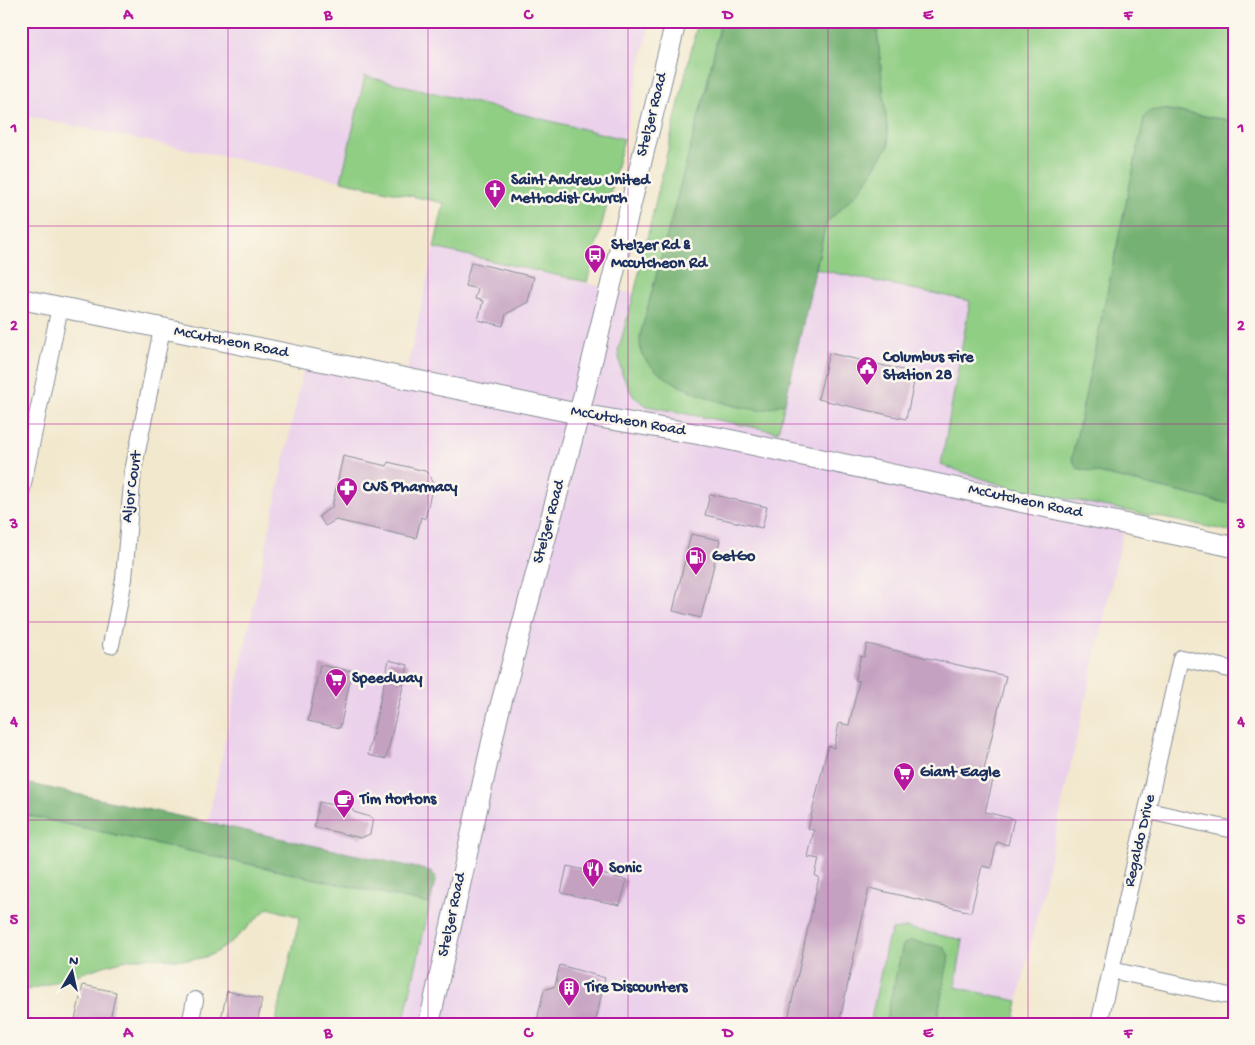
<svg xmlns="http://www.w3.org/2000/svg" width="1255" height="1045" font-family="'Gochi Hand',sans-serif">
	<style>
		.built { fill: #ebd1eb }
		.green { fill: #90ce84; stroke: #567e71 }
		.forest { fill: #74b172; stroke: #487068 }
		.building { fill: #c4a0c1 }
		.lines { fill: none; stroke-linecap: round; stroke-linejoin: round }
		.minor-casing { stroke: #868c96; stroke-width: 18 }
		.major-casing { stroke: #868c96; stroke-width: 22 }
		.minor { stroke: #fff; stroke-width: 16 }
		.major { stroke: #fff; stroke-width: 20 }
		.grid { fill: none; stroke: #b5179e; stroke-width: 1; stroke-opacity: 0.55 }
		.labels { text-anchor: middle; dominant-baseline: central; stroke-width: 5; stroke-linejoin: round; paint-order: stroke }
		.street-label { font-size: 16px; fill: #1b2f5e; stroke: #fbf7ec }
		.poi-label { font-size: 16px; font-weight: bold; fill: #1b2f5e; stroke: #fbf7ec; text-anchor: start }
		.neatline { fill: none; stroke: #b5179e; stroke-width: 2 }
		.grid-label { font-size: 16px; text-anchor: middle; font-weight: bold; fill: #b5179e }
	</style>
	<rect width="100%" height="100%" fill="#fbf7ec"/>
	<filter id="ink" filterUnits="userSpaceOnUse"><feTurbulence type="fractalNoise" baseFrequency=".02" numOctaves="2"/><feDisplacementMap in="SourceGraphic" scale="10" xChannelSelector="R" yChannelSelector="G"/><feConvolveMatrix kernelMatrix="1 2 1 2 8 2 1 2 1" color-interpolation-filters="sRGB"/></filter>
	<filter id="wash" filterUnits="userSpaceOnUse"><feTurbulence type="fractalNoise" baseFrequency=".0096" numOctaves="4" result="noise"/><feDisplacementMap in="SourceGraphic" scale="20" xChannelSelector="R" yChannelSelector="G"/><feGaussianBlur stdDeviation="1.12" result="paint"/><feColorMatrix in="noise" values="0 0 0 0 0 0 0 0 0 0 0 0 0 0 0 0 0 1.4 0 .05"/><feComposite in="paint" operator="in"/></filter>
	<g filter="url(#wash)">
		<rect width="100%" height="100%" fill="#f2e8ce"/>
		<!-- built -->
		<path class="built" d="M 21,21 L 650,21 L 624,139 L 366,76 L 341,181 L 21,115 Z
			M 434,248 L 634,294 L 618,351 L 633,396 L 647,406 L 778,432 L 816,269 L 970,301 L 941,465 L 1011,488 L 1128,510 L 1018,1001 L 954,987 L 887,943 L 870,1024 L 403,1024 L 435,878 L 431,871 L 208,822 L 306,357 L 405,380 Z"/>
		<!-- green -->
		<path class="green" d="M 698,21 L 721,21 L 706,89 L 640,336 L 641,352 L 679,386 L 733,406 L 761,410 L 785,403 L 778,432 L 647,406 L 633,396 L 622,374 L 618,351 L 634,294 Z
			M 876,21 L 1234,21 L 1234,121 L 1162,109 L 1144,118 L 1072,458 L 1077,468 L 1234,505 L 1234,532 L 1011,488 L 941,465 L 970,301 L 816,269 L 826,223 L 861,189 L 889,145 Z
			M 365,76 L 624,139 L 587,282 L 434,248 L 444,203 L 341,181 Z
			M 21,814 L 430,904 L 403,1024 L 275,1024 L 300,917 L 268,908 C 251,923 226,951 205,957 C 183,964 157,954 132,959 C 94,966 59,984 21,991 Z
			M 907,928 L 963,940 L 955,987 L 1018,1001 L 1013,1024 L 936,1024 L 949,956 L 903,945 L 885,1024 L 870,1024 L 887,943 L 892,930 Z"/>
		<!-- forest -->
		<path class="forest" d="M 721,21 L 876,21 L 889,145 L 861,189 L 826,223 L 785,403 C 777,405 767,410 759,410 C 729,408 652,382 641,352 C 640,347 640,341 640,336 L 706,89 Z
			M 1162,109 L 1234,121 L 1234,505 L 1077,468 L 1072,458 L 1144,118 L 1149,111 Z
			M 21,782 L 431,871 L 436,877 L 430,904 L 21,814 Z
			M 911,941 L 944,947 L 949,956 L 936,1024 L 885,1024 L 903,945 Z"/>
		<g id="blocks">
			<!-- building -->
			<path class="building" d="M 471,262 L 534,277 L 528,302 L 506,314 L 503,326 L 478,320 L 483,301 L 475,299 L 478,289 L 465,286 Z
				M 829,353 L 916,373 L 906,419 L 818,399 Z
				M 343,456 L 387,466 L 388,462 L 425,471 L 429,475 L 433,484 L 425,519 L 421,517 L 416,538 L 336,520 L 325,526 L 319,516 L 332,507 Z
				M 710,494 L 767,507 L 762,528 L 705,515 Z
				M 691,534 L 720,540 L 701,618 L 673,611 Z
				M 867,644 L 1006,676 L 984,770 L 995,772 L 985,812 L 1014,819 L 1008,845 L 997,842 L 991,868 L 982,866 L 971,912 L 869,888 L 839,1024 L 787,1024 L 819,877 L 815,876 L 819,859 L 808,857 L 814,830 L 808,829 L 828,746 L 834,748 L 839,723 L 849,725 L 859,681 L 855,680 L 861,656 L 864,657 Z
				M 389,660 L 408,665 L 386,759 L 368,755 Z
				M 320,665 L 352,671 L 340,728 L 308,721 Z
				M 319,802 L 352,809 L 354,812 L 373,818 L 370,834 L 361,838 L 314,827 Z
				M 567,866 L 627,880 L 620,905 L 561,893 Z
				M 560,965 L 605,978 L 595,1024 L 536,1024 L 544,990 L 555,986 Z
				M 83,985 L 116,992 L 109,1024 L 74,1024 Z
				M 227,991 L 262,999 L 257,1024 L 220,1024 Z"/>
		</g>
	</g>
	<g filter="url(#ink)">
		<use href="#blocks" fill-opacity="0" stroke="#868c96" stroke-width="1"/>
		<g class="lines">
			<!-- minor casing -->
			<g class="minor-casing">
				<path id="minor" d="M 21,493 L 60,307
					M 111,645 L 124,579 L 133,471 L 162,329
					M 1148,811 L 1234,830
					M 1111,970 L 1234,997
					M 190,1024 L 195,1000
					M 1099,1024 L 1181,658 L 1234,670"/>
			</g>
			<!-- major casing -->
			<g class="major-casing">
				<path id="major" d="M 21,299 L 579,414 L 721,438 L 1234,547
					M 429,1024 L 498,715 L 579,414 L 676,21"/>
			</g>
			<!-- minor -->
			<use href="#minor" class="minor"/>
			<!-- major -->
			<use href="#major" class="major"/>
		</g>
	</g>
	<!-- grid -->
	<path class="grid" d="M 228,21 L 228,1024M 428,21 L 428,1024M 628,21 L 628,1024M 828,21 L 828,1024M 1028,21 L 1028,1024M 21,226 L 1234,226M 21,424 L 1234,424M 21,622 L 1234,622M 21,820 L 1234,820"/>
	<!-- icons -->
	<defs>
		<g id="church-pin" transform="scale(1.125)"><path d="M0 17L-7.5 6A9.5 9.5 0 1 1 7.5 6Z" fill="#b5179e" stroke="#fbf7ec"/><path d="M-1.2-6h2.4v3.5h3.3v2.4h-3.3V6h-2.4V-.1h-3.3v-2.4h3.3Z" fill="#fff"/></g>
		<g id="bus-pin" transform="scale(1.125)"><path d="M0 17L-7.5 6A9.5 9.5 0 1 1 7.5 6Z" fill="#b5179e" stroke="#fbf7ec"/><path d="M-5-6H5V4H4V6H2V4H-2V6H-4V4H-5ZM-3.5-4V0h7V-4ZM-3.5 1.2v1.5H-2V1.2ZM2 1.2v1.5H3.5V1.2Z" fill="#fff"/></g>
		<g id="civic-pin" transform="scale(1.125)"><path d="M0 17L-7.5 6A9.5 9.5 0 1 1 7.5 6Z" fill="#b5179e" stroke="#fbf7ec"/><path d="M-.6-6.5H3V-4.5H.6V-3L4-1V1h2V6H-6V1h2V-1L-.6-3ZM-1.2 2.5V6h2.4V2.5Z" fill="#fff"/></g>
		<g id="pharmacy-pin" transform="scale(1.125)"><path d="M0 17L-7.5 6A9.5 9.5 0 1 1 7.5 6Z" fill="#b5179e" stroke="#fbf7ec"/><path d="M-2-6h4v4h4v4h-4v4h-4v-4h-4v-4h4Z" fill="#fff"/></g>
		<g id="fuel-pin" transform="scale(1.125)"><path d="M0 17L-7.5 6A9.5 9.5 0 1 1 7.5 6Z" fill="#b5179e" stroke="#fbf7ec"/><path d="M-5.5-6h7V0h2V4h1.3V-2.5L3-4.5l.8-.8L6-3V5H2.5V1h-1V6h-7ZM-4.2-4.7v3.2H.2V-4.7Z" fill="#fff"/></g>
		<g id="supermarket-pin" transform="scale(1.125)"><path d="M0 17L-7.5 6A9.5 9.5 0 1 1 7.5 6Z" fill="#b5179e" stroke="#fbf7ec"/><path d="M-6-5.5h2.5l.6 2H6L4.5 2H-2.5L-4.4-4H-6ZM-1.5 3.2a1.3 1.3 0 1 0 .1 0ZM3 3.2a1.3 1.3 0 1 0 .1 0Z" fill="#fff"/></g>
		<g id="cafe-pin" transform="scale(1.125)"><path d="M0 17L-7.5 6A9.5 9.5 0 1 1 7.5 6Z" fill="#b5179e" stroke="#fbf7ec"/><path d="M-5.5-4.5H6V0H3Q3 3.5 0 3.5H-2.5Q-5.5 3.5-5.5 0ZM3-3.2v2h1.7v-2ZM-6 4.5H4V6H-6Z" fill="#fff"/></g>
		<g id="restaurant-pin" transform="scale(1.125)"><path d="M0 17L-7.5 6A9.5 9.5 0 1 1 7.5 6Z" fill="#b5179e" stroke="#fbf7ec"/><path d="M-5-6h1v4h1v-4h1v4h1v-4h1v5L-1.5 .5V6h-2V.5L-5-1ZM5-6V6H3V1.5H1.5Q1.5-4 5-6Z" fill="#fff"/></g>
		<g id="building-pin" transform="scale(1.125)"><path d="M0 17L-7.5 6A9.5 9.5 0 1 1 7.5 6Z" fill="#b5179e" stroke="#fbf7ec"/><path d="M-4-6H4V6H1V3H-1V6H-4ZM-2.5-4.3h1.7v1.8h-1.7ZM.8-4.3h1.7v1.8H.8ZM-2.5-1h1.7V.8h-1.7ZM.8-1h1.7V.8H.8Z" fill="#fff"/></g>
	</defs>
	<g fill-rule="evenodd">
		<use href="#church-pin" x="495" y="190"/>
		<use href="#bus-pin" x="595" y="255"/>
		<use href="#civic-pin" x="867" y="367"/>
		<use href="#pharmacy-pin" x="347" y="488"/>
		<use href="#fuel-pin" x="696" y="557"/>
		<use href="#supermarket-pin" x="336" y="679"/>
		<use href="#supermarket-pin" x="904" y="773"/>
		<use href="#cafe-pin" x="344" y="800"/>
		<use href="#restaurant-pin" x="593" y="869"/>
		<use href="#building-pin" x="569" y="988"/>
	</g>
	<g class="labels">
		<!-- street labels -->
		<g class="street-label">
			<text transform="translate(653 115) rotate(-76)">Stelzer Road</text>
			<text transform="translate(231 343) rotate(11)">McCutcheon Road</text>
			<text transform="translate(628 422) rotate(10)">McCutcheon Road</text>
			<text transform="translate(133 487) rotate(-82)">Aljor Court</text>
			<text transform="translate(1025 502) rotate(12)">McCutcheon Road</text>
			<text transform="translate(550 522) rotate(-75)">Stelzer Road</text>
			<text transform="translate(1141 841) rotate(-77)">Regaldo Drive</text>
			<text transform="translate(453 915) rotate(-78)">Stelzer Road</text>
		</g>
		<!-- poi labels -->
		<g class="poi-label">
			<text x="511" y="181">Saint Andrew United<tspan x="511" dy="18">Methodist Church</tspan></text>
			<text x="611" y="246">Stelzer Rd &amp;<tspan x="611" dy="18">Mccutcheon Rd</tspan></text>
			<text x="883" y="358">Columbus Fire<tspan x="883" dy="18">Station 28</tspan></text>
			<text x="363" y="488">CVS Pharmacy</text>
			<text x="712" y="557">GetGo</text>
			<text x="352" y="679">Speedway</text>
			<text x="920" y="773">Giant Eagle</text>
			<text x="360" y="800">Tim Hortons</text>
			<text x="609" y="869">Sonic</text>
			<text x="585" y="988">Tire Discounters</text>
		</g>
	</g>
	<!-- margin -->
	<rect width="1255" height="1045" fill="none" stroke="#fbf7ec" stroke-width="55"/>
	<!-- north arrow -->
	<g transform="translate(72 972) rotate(9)" stroke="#fbf7ec" stroke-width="4" paint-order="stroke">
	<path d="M0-4L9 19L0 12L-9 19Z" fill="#1b2f5e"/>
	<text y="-8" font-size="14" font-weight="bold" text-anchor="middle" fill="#1b2f5e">N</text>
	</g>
	<rect x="28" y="28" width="1200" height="990" class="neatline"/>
	<g class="grid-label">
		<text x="128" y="19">A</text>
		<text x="328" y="19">B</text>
		<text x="528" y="19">C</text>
		<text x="728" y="19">D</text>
		<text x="928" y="19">E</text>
		<text x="1128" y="19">F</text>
		<text x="14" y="132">1</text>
		<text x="1241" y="132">1</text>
		<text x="14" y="330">2</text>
		<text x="1241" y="330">2</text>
		<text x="14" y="528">3</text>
		<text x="1241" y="528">3</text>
		<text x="14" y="726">4</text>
		<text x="1241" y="726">4</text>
		<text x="14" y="924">5</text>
		<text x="1241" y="924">5</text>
		<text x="128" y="1037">A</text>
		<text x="328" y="1037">B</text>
		<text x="528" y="1037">C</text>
		<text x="728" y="1037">D</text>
		<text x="928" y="1037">E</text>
		<text x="1128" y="1037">F</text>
	</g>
</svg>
